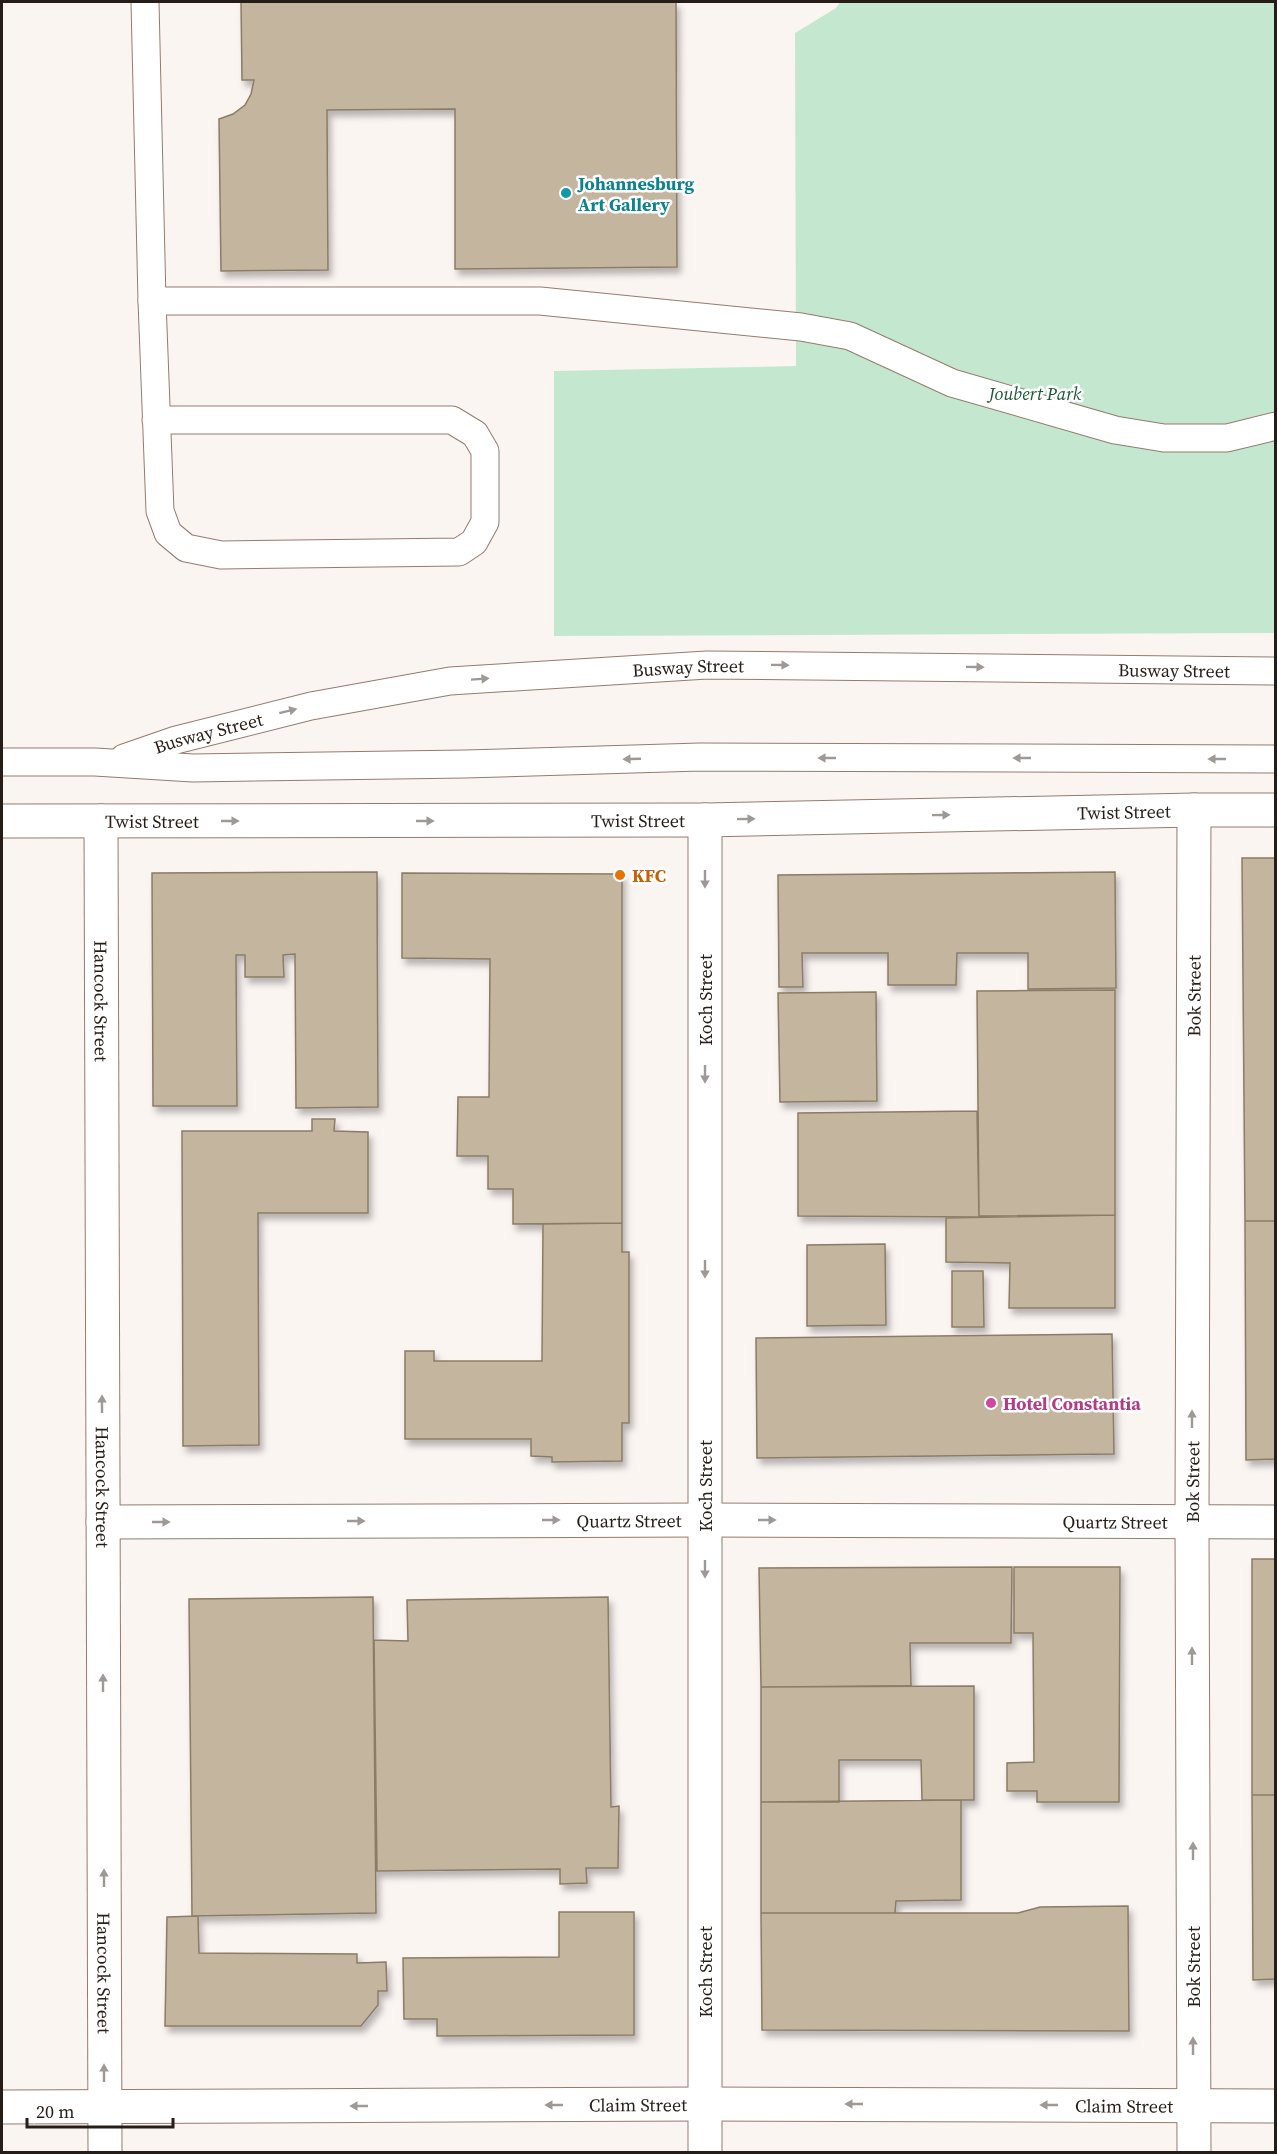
<svg xmlns="http://www.w3.org/2000/svg" width="1277" height="2154" font-family="'Source Serif 4',serif">
	<style>
		.green { fill: #c3e8cf }
		.building { fill: #c4b59e; stroke: #8a7c66; stroke-width: 1.5; filter: url(#shadow) }
		.lines { fill: none; stroke-linecap: round; stroke-linejoin: round }
		.lane-casing { stroke: #947b6e; stroke-width: 29 }
		.street-casing { stroke: #947b6e; stroke-width: 35 }
		.secondary-casing { stroke: #947b6e; stroke-width: 35 }
		.lane { stroke: #fff; stroke-width: 27 }
		.street { stroke: #fff; stroke-width: 33 }
		.secondary { stroke: #fff; stroke-width: 33 }
		.oneway { fill: #9e9997 }
		.culture-dot { fill: #0f9aa8; stroke: #fff; stroke-width: 2 }
		.food-dot { fill: #e8710a; stroke: #fff; stroke-width: 2 }
		.hotel-dot { fill: #d1479c; stroke: #fff; stroke-width: 2 }
		.labels { text-anchor: middle; dominant-baseline: central; stroke-width: 5; stroke-linejoin: round; paint-order: stroke }
		.culture-label { font-size: 18px; font-weight: bold; fill: #0d838f; stroke: #fff; text-anchor: start }
		.park-label { font-size: 18px; font-style: italic; fill: #195836; stroke: #fff }
		.street-label { font-size: 18px; fill: #271d18; stroke: #fff }
		.food-label { font-size: 18px; font-weight: bold; fill: #c56008; stroke: #fff; text-anchor: start }
		.hotel-label { font-size: 18px; font-weight: bold; fill: #b23c85; stroke: #fff; text-anchor: start }
	</style>
	<defs>
		<filter id="shadow"><feDropShadow dx="3.5" dy="6" stdDeviation="3" flood-color="#0004"/></filter>
	</defs>
	<rect width="100%" height="100%" fill="#fbf5f2"/>
	<!-- green -->
	<path class="green" d="M 840,2 L 1275,2 L 1275,633 L 554,636 L 554,371 L 796,366 L 795,33 L 836,8 Z"/>
	<!-- building -->
	<path class="building" d="M 241,2 L 676,2 L 677,267 L 455,269 L 455,109 L 327,110 L 328,270 L 221,271 L 219,119 L 233,114 L 245,105 L 251,94 L 254,80 L 242,80 Z
		M 1242,858 L 1276,858 L 1276,1221 L 1245,1221 Z
		M 377,872 L 378,1107 L 296,1108 L 295,954 L 283,955 L 284,977 L 245,977 L 245,955 L 236,955 L 237,1106 L 153,1106 L 152,873 Z
		M 1115,872 L 1116,988 L 1028,989 L 1028,953 L 957,953 L 956,985 L 888,985 L 888,953 L 802,953 L 803,987 L 779,987 L 778,875 Z
		M 402,873 L 622,874 L 622,1223 L 513,1224 L 513,1189 L 488,1189 L 488,1156 L 457,1156 L 458,1097 L 489,1097 L 490,959 L 402,958 Z
		M 1115,990 L 1115,1215 L 979,1216 L 977,991 Z
		M 876,992 L 877,1101 L 780,1102 L 778,993 Z
		M 977,1111 L 979,1217 L 798,1216 L 798,1113 Z
		M 312,1119 L 335,1119 L 334,1131 L 368,1132 L 368,1213 L 258,1213 L 259,1445 L 183,1446 L 182,1131 L 312,1131 Z
		M 1115,1215 L 1115,1308 L 1009,1308 L 1010,1263 L 946,1262 L 946,1218 Z
		M 1245,1221 L 1276,1221 L 1276,1459 L 1246,1460 Z
		M 622,1223 L 622,1252 L 629,1252 L 629,1423 L 622,1423 L 622,1461 L 552,1462 L 552,1457 L 531,1456 L 531,1439 L 405,1439 L 405,1351 L 434,1351 L 434,1361 L 542,1361 L 543,1224 Z
		M 885,1244 L 886,1325 L 807,1326 L 807,1245 Z
		M 952,1271 L 983,1271 L 984,1327 L 952,1327 Z
		M 1112,1334 L 1114,1454 L 757,1458 L 756,1338 Z
		M 1252,1559 L 1276,1559 L 1276,1795 L 1252,1795 Z
		M 1012,1567 L 1011,1643 L 910,1643 L 911,1686 L 761,1687 L 759,1568 Z
		M 1014,1567 L 1120,1567 L 1119,1802 L 1037,1802 L 1037,1791 L 1007,1791 L 1007,1763 L 1034,1762 L 1033,1633 L 1014,1633 Z
		M 373,1597 L 376,1913 L 192,1916 L 189,1599 Z
		M 608,1597 L 611,1807 L 619,1806 L 618,1868 L 586,1868 L 587,1883 L 560,1884 L 560,1869 L 377,1871 L 374,1640 L 408,1641 L 407,1600 Z
		M 974,1686 L 974,1800 L 922,1800 L 921,1760 L 839,1760 L 839,1802 L 761,1802 L 761,1687 Z
		M 1252,1795 L 1276,1795 L 1276,1979 L 1253,1980 Z
		M 961,1800 L 961,1900 L 896,1901 L 895,1913 L 761,1913 L 761,1802 Z
		M 1128,1906 L 1129,2031 L 762,2030 L 761,1913 L 1018,1913 L 1040,1907 Z
		M 559,1912 L 634,1912 L 634,2035 L 437,2036 L 437,2019 L 404,2019 L 403,1958 L 559,1957 Z
		M 198,1916 L 199,1953 L 357,1954 L 357,1963 L 386,1962 L 387,1991 L 378,1991 L 378,2005 L 361,2026 L 165,2026 L 167,1917 Z"/>
	<g class="lines">
		<!-- lane casing -->
		<g class="lane-casing">
			<g id="lane">
				<path d="M 145,2 L 152,301 L 160,511 L 168,533 L 186,548 L 221,555 L 459,552 L 474,542 L 485,522 L 485,451 L 475,434 L 452,420 L 156,420"/>
				<path d="M 152,301 L 540,301 L 801,327 L 850,336 L 952,383 L 1115,430 L 1164,438 L 1227,438 L 1276,426"/>
				<path id="s1" d="M 124,758 L 176,740 L 311,706 L 450,681 L 707,665 L 1276,671"/>
				<path d="M 2,762 L 95,762 L 193,768 L 465,764 L 700,757 L 1276,759"/>
			</g>
		</g>
		<!-- street casing -->
		<g class="street-casing">
			<g id="street">
				<path d="M 705,820 L 705,2152"/>
				<path id="s2" d="M 2,821 L 705,820 L 1194,810 L 1276,810"/>
				<path id="s3" d="M 101,821 L 105,2152"/>
				<path id="s4" d="M 103,1522 L 705,1520 L 1276,1522"/>
				<path id="s5" d="M 1194,2152 L 1192,1522 L 1194,810"/>
			</g>
		</g>
		<!-- secondary casing -->
		<g class="secondary-casing">
			<g id="secondary">
				<path id="s6" d="M 2,2107 L 705,2104 L 1276,2106"/>
			</g>
		</g>
		<!-- lane -->
		<use href="#lane" class="lane"/>
		<!-- street -->
		<use href="#street" class="street"/>
		<!-- secondary -->
		<use href="#secondary" class="secondary"/>
	</g>
	<!-- one-way arrows -->
	<defs><path id="oneway-solid" d="M-6-.8H1V-3.2L6.5 0L1 3.2V.8H-6Z" transform="scale(1.5)"/></defs>
	<g class="oneway">
		<use href="#oneway-solid" transform="translate(780 665) rotate(1)"/>
		<use href="#oneway-solid" transform="translate(975 667) rotate(1)"/>
		<use href="#oneway-solid" transform="translate(480 679) rotate(-4)"/>
		<use href="#oneway-solid" transform="translate(288 711) rotate(-14)"/>
		<use href="#oneway-solid" transform="translate(827 758) rotate(-180)"/>
		<use href="#oneway-solid" transform="translate(1022 758) rotate(-180)"/>
		<use href="#oneway-solid" transform="translate(632 759) rotate(178)"/>
		<use href="#oneway-solid" transform="translate(1217 759) rotate(-180)"/>
		<use href="#oneway-solid" transform="translate(941 815) rotate(-1)"/>
		<use href="#oneway-solid" transform="translate(746 819) rotate(-1)"/>
		<use href="#oneway-solid" transform="translate(230 821)"/>
		<use href="#oneway-solid" transform="translate(425 821)"/>
		<use href="#oneway-solid" transform="translate(705 879) rotate(90)"/>
		<use href="#oneway-solid" transform="translate(705 1074) rotate(90)"/>
		<use href="#oneway-solid" transform="translate(705 1269) rotate(90)"/>
		<use href="#oneway-solid" transform="translate(102 1404) rotate(-90)"/>
		<use href="#oneway-solid" transform="translate(1192 1419) rotate(-90)"/>
		<use href="#oneway-solid" transform="translate(551 1520)"/>
		<use href="#oneway-solid" transform="translate(767 1520)"/>
		<use href="#oneway-solid" transform="translate(356 1521)"/>
		<use href="#oneway-solid" transform="translate(161 1522)"/>
		<use href="#oneway-solid" transform="translate(705 1569) rotate(90)"/>
		<use href="#oneway-solid" transform="translate(1192 1656) rotate(-90)"/>
		<use href="#oneway-solid" transform="translate(103 1683) rotate(-90)"/>
		<use href="#oneway-solid" transform="translate(1193 1851) rotate(-90)"/>
		<use href="#oneway-solid" transform="translate(104 1878) rotate(-90)"/>
		<use href="#oneway-solid" transform="translate(1193 2046) rotate(-90)"/>
		<use href="#oneway-solid" transform="translate(104 2073) rotate(-90)"/>
		<use href="#oneway-solid" transform="translate(854 2104) rotate(-180)"/>
		<use href="#oneway-solid" transform="translate(554 2105) rotate(180)"/>
		<use href="#oneway-solid" transform="translate(1049 2105) rotate(-180)"/>
		<use href="#oneway-solid" transform="translate(359 2106) rotate(180)"/>
	</g>
	<!-- markers -->
	<circle class="culture-dot" cx="566" cy="193" r="6"/>
	<circle class="food-dot" cx="620" cy="875" r="6"/>
	<circle class="hotel-dot" cx="991" cy="1403" r="6"/>
	<g class="labels">
		<!-- culture labels -->
		<g class="culture-label">
			<text x="578" y="183">Johannesburg<tspan x="578" dy="21">Art Gallery</tspan></text>
		</g>
		<!-- park labels -->
		<g class="park-label">
			<text x="1035" y="393">Joubert Park</text>
		</g>
		<!-- street labels -->
		<g class="street-label">
			<text stroke="none"><textPath href="#s1" startOffset="574">Busway Street</textPath></text>
			<text stroke="none"><textPath href="#s1" startOffset="1060">Busway Street</textPath></text>
			<text stroke="none"><textPath href="#s1" startOffset="88">Busway Street</textPath></text>
			<text stroke="none"><textPath href="#s2" startOffset="1122">Twist Street</textPath></text>
			<text stroke="none"><textPath href="#s2" startOffset="636">Twist Street</textPath></text>
			<text stroke="none"><textPath href="#s2" startOffset="150">Twist Street</textPath></text>
			<text stroke="none"><textPath href="#s5" startOffset="1156">Bok Street</textPath></text>
			<text transform="translate(705 1000) rotate(-90)">Koch Street</text>
			<text stroke="none"><textPath href="#s3" startOffset="180">Hancock Street</textPath></text>
			<text stroke="none"><textPath href="#s5" startOffset="670">Bok Street</textPath></text>
			<text transform="translate(705 1486) rotate(-90)">Koch Street</text>
			<text stroke="none"><textPath href="#s3" startOffset="666">Hancock Street</textPath></text>
			<text stroke="none"><textPath href="#s4" startOffset="526">Quartz Street</textPath></text>
			<text stroke="none"><textPath href="#s4" startOffset="1012">Quartz Street</textPath></text>
			<text transform="translate(1193 1967) rotate(-90)">Bok Street</text>
			<text transform="translate(705 1972) rotate(-90)">Koch Street</text>
			<text stroke="none"><textPath href="#s3" startOffset="1152">Hancock Street</textPath></text>
			<text stroke="none"><textPath href="#s6" startOffset="636">Claim Street</textPath></text>
			<text stroke="none"><textPath href="#s6" startOffset="1122">Claim Street</textPath></text>
		</g>
		<!-- food labels -->
		<g class="food-label">
			<text x="632" y="875">KFC</text>
		</g>
		<!-- hotel labels -->
		<g class="hotel-label">
			<text x="1003" y="1403">Hotel Constantia</text>
		</g>
	</g>
	<!-- border -->
	<rect width="1277" height="2154" fill="none" stroke="#271d18" stroke-width="6"/>
	<!-- scale -->
	<path d="M27 2118v9h146v-9" fill="none" stroke="#271d18" stroke-width="3"/>
	<text x="36" y="2118" font-size="18" fill="#271d18" stroke="#ffffff" stroke-width="4.5" paint-order="stroke">20 m</text>
</svg>
